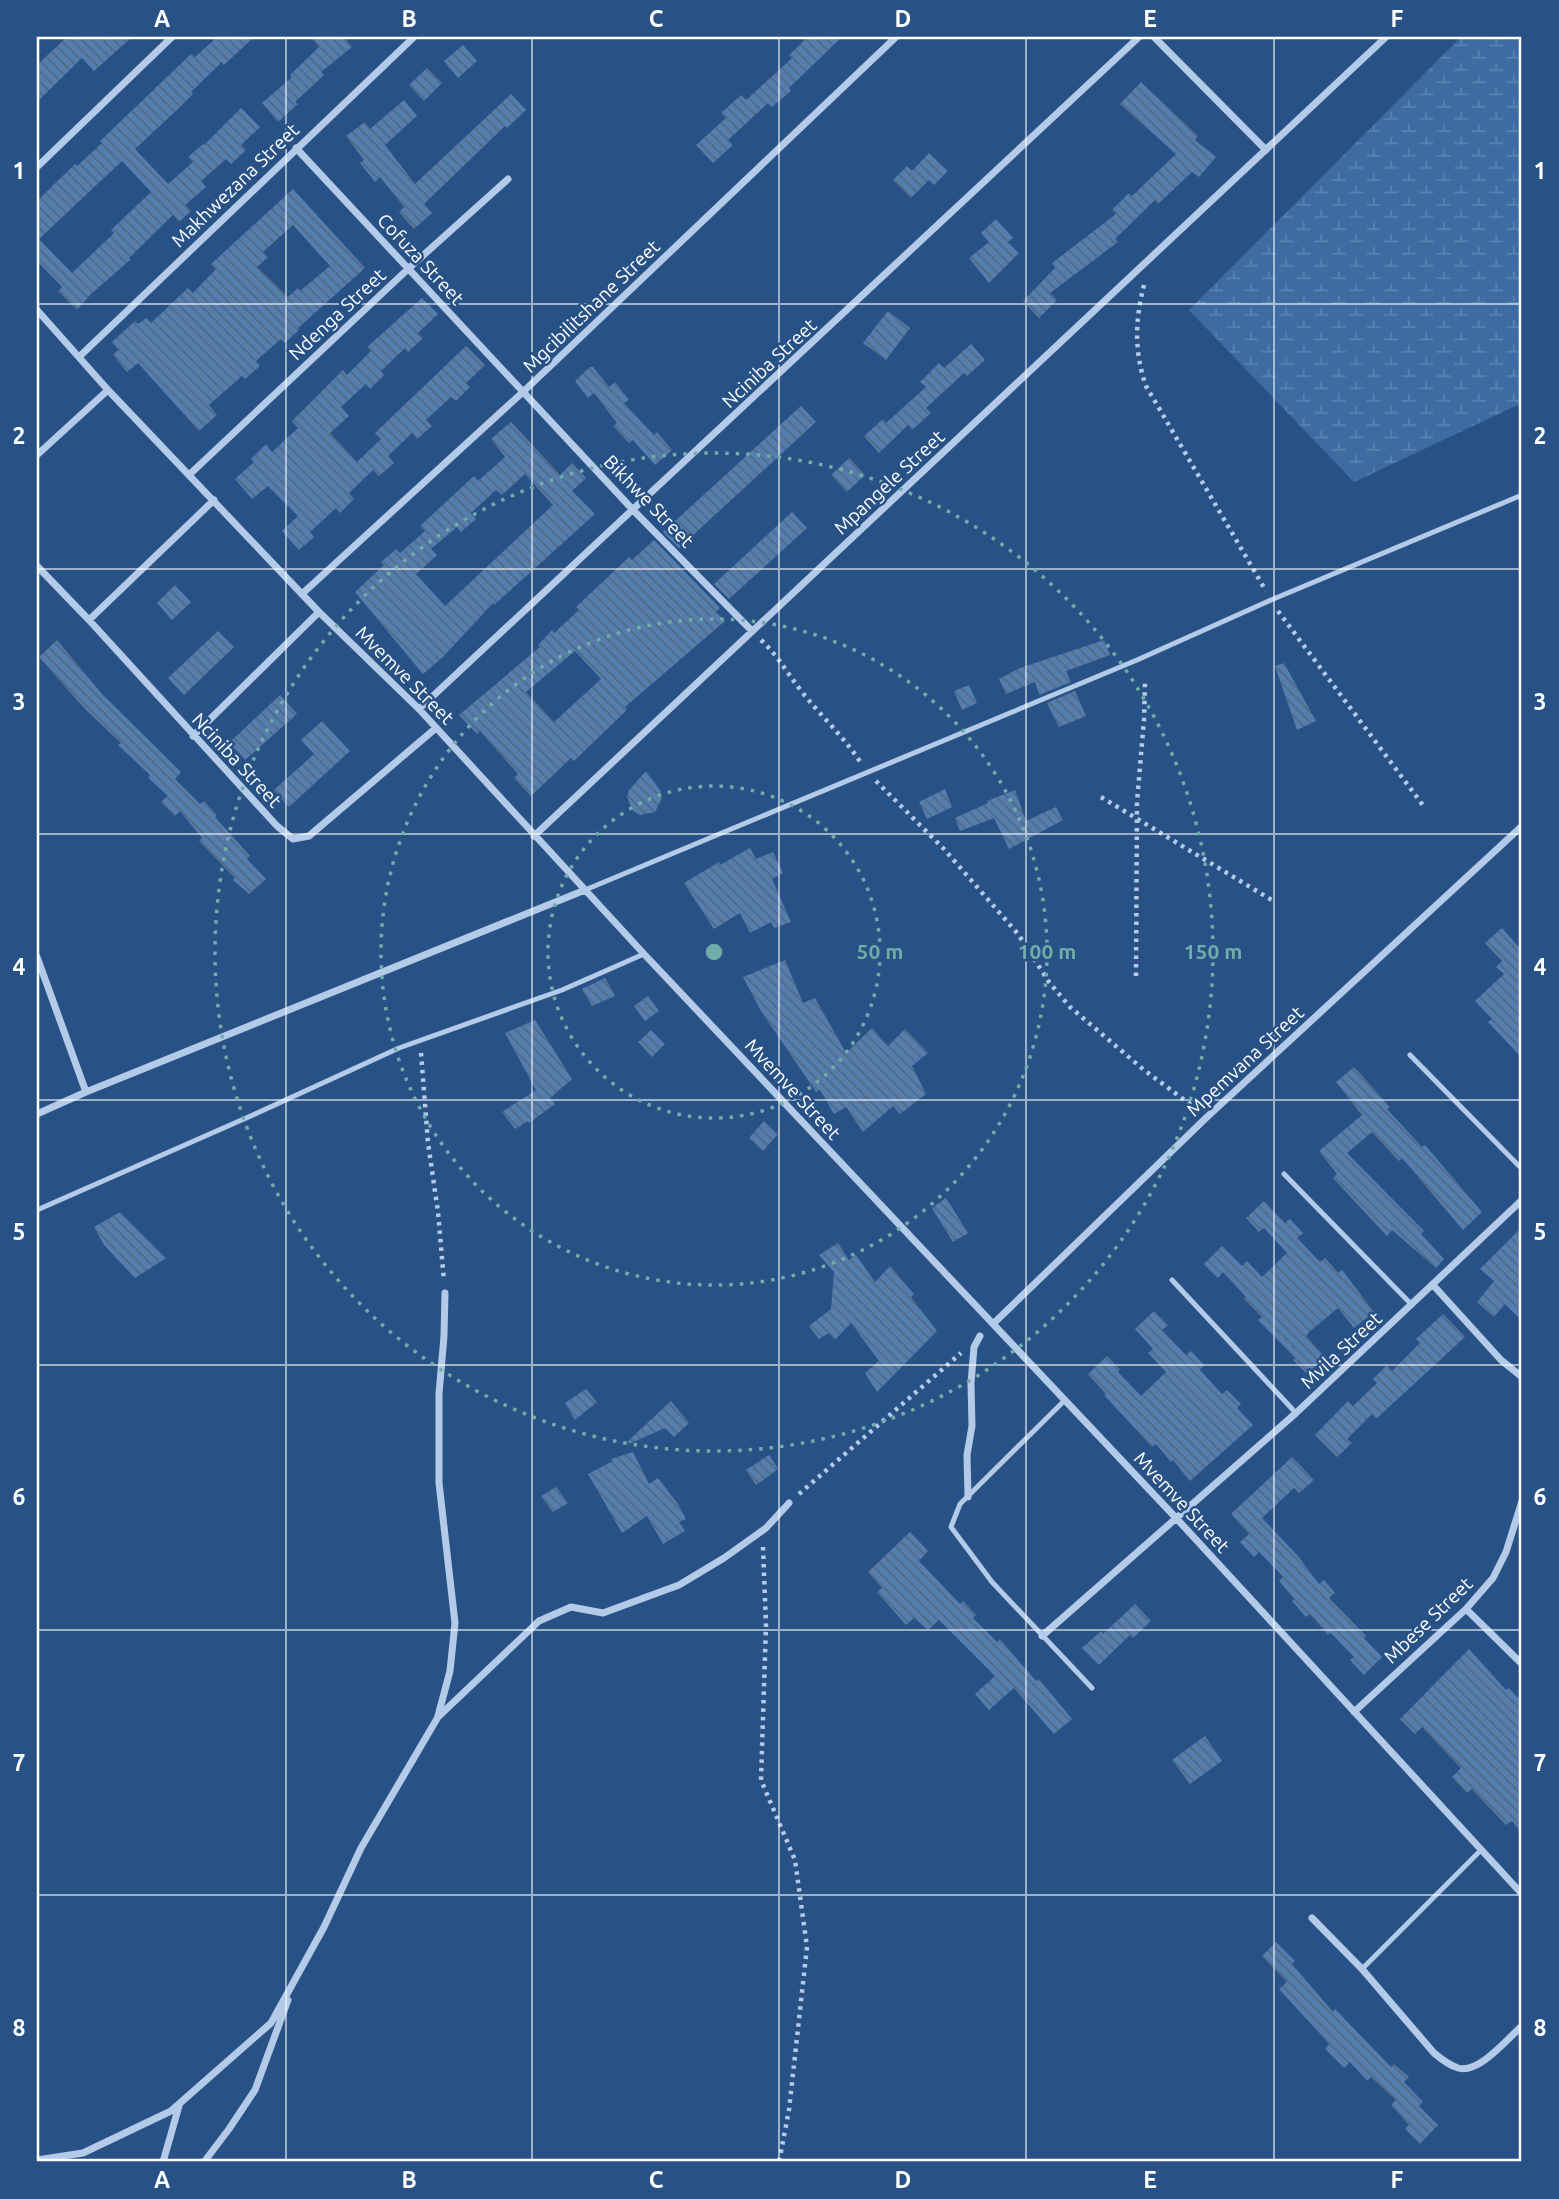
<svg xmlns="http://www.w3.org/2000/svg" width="1559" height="2199" font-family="Ubuntu,sans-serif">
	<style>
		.wetland { fill: url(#wetland-marsh) }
		.building { fill: url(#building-back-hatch); fill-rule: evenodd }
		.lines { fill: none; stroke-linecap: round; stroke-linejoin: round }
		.path { stroke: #b3cbe8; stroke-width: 4.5; stroke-dasharray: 3.5 5; stroke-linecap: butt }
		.lane { stroke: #b3cbe8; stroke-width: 5 }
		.street { stroke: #b3cbe8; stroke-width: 7 }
		.grid { fill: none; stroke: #fff; stroke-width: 2; stroke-opacity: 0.55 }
		.ring { fill: none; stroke: #6fada8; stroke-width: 3.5; stroke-dasharray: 3.5 7 }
		.labels { text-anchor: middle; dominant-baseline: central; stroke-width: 5; stroke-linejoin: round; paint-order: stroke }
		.street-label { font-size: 19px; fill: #fff; stroke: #285286 }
		.centre { fill: #6fada8; stroke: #285286; stroke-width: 3.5 }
		.ring-label { font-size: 21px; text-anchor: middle; font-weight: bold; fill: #6fada8; stroke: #285286; stroke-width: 5; stroke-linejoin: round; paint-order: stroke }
		.neatline { fill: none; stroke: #fff; stroke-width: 2.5 }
		.grid-label { font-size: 23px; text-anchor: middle; font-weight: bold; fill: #fff }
	</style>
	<defs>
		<pattern id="wetland-marsh" width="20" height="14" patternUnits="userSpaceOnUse" patternTransform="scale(1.75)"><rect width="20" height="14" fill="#3d6ca2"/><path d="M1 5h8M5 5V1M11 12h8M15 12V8" fill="none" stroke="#5a82b0"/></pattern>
		<pattern id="building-back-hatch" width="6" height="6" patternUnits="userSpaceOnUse" patternTransform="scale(1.75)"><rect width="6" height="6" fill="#557eaf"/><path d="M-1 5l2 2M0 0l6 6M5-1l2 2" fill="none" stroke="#516882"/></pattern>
	</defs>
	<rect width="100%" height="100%" fill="#285286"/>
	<!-- wetland -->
	<path class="wetland" d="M 1461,37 L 1522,37 L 1522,403 L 1354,482 L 1189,310 Z"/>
	<!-- building -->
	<path class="building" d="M 67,37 L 132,37 L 94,71 L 82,58 L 37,102 L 37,65 Z
		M 217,37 L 254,37 L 224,65 L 222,62 L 191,92 L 193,94 L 178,109 L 135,149 L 168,184 L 193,162 L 188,157 L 203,144 L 204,145 L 241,108 L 260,127 L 241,145 L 246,150 L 231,164 L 226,159 L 201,181 L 206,187 L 185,205 L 191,211 L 179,222 L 173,215 L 129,258 L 130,260 L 90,295 L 77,310 L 58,291 L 62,287 L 37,261 L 37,201 L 75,164 L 77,166 L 102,143 L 100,141 L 191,54 L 195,57 ZM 122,161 L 151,192 L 111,230 L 114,233 L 72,273 L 39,239 Z
		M 311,37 L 344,37 L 352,47 L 321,72 L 324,75 L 295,102 L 298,104 L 278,122 L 262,103 L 292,77 L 290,75 L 319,47 Z
		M 808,37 L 842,37 L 789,88 L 791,91 L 772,107 L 768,103 L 728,140 L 733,145 L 713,163 L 696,145 L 726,118 L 721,113 L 741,95 L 746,100 L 792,58 L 789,55 Z
		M 463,45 L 477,61 L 458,78 L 444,61 Z
		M 427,68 L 442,83 L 424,101 L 409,85 Z
		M 1141,82 L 1198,136 L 1195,140 L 1216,157 L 1199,177 L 1192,172 L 1158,204 L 1155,200 L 1115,239 L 1118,242 L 1050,293 L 1057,300 L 1039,318 L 1023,301 L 1055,268 L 1052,263 L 1116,214 L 1112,210 L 1129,193 L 1132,196 L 1176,154 L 1120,104 Z
		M 511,94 L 526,110 L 507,128 L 505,126 L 424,204 L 432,213 L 414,229 L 399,212 L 404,207 L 380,177 L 375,182 L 360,163 L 364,160 L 346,136 L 365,122 L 370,129 L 404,100 L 417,116 L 385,145 L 415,184 Z
		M 929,153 L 948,171 L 934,185 L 929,180 L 911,198 L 893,180 L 907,166 L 912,171 Z
		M 293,189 L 365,268 L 298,328 L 299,330 L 285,343 L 281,339 L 256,361 L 260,366 L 245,379 L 242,376 L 209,405 L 217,415 L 199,431 L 138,363 L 127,372 L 113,355 L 118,350 L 112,342 L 135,321 L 138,324 L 146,318 L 151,323 L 188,288 L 193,293 L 216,269 L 211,264 ZM 293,225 L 330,266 L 300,291 L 298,288 L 288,297 L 257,267 L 268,257 L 263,252 Z
		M 996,219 L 1013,238 L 1008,242 L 1019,253 L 989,283 L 969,258 L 989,242 L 981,233 Z
		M 422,298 L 438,314 L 418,333 L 423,338 L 408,352 L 405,348 L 381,371 L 384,375 L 370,389 L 366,384 L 341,407 L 349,416 L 330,433 L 357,462 L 381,439 L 375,433 L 466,346 L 485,365 L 466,383 L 470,387 L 456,401 L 451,397 L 426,420 L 432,426 L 417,439 L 412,433 L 388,456 L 394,463 L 379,476 L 373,470 L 349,493 L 354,499 L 340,513 L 336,508 L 310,532 L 314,537 L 299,550 L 282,531 L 298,516 L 268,486 L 252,499 L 235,479 L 254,462 L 251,459 L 266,444 L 272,452 L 298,428 L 292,421 L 343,370 L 347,375 L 371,351 L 367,347 Z
		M 888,311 L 910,328 L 886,360 L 863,343 Z
		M 971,344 L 985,360 L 967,376 L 964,373 L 926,408 L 931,413 L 912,430 L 908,425 L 879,453 L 864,436 L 883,419 L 886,423 L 926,387 L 920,382 L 939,363 L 944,368 Z
		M 590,367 L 593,367 L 609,387 L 615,382 L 629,400 L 624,403 L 654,435 L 657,432 L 672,450 L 655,465 L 633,440 L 629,443 L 613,426 L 617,423 L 594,393 L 588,398 L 575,381 Z
		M 801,406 L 816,422 L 679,548 L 663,532 Z
		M 511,422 L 560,475 L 572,463 L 586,478 L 572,491 L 595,514 L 494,605 L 493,603 L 443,657 L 423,674 L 355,592 L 384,565 L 381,562 L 396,549 L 400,553 L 425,531 L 420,526 L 474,476 L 478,481 L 505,457 L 491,439 ZM 525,474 L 553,505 L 445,606 L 416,574 L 437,555 L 431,549 L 457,527 L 461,532 L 476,519 L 471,513 L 496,490 L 502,495 Z
		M 849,458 L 865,475 L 847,492 L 831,475 Z
		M 792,512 L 807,528 L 729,599 L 714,584 Z
		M 654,540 L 720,608 L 716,612 L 725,621 L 625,707 L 627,710 L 574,761 L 571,758 L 531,796 L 514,778 L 518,774 L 480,731 L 477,734 L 459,715 L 540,647 L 538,645 L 552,630 L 554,633 L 579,610 L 576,607 L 629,557 L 632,560 ZM 575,651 L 601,679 L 554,722 L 526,692 Z
		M 175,585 L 191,602 L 172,620 L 157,603 Z
		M 218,631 L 234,647 L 184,695 L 168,678 Z
		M 57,640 L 102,694 L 181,772 L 175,779 L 200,804 L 204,801 L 217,815 L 215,817 L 250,856 L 247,859 L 266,879 L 249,894 L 233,880 L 235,878 L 199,841 L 202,838 L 180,811 L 175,816 L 161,802 L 168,796 L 148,778 L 150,775 L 118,745 L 121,743 L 85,709 L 39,657 Z
		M 1104,640 L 1110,655 L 1066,671 L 1071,682 L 1039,695 L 1035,682 L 1006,694 L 999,679 L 1020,668 Z
		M 1284,663 L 1316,721 L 1297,730 L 1275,666 Z
		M 969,685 L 977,703 L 962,710 L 954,691 Z
		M 1075,691 L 1086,716 L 1059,727 L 1047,703 Z
		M 280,695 L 297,714 L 245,760 L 229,743 Z
		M 322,721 L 350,751 L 289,807 L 274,790 L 314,754 L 301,740 Z
		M 646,771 L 660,790 L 662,798 L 655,812 L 640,815 L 633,811 L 627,797 L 629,790 Z
		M 945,789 L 952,807 L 927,819 L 919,802 Z
		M 1015,790 L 1026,821 L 1056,807 L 1063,820 L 1009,849 L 994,818 L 960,831 L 955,818 L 988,803 L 987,801 Z
		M 750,848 L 756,859 L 773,852 L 783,873 L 772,879 L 791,922 L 774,928 L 771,922 L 750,933 L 740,913 L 714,929 L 684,883 L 719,862 L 720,865 Z
		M 1502,928 L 1522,951 L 1522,1058 L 1488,1022 L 1492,1019 L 1475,1001 L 1504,974 L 1496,967 L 1502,961 L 1485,943 Z
		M 785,960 L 803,1003 L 815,998 L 846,1053 L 872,1028 L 888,1046 L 905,1029 L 928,1053 L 912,1066 L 926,1094 L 900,1114 L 893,1106 L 863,1132 L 846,1107 L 834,1114 L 820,1090 L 816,1092 L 761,1011 L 743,977 Z
		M 605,978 L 615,996 L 592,1006 L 582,989 Z
		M 648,996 L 659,1011 L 645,1021 L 634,1006 Z
		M 535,1020 L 572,1079 L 550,1098 L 555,1104 L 529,1123 L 528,1121 L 515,1129 L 502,1112 L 536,1090 L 505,1033 Z
		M 651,1030 L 665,1044 L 652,1057 L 638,1042 Z
		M 1354,1067 L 1390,1107 L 1387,1109 L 1422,1147 L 1425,1145 L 1482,1212 L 1463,1230 L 1402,1158 L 1399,1161 L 1372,1132 L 1347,1153 L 1424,1231 L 1421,1234 L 1444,1259 L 1436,1268 L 1392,1230 L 1387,1236 L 1333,1178 L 1337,1174 L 1319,1151 L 1362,1115 L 1336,1082 Z
		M 764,1121 L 778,1134 L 763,1151 L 749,1138 Z
		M 946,1198 L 968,1233 L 953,1242 L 932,1208 Z
		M 1264,1201 L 1285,1223 L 1290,1219 L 1303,1233 L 1297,1238 L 1320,1262 L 1325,1258 L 1338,1273 L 1342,1270 L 1374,1312 L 1354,1328 L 1338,1308 L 1309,1332 L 1306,1336 L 1325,1357 L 1307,1374 L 1293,1360 L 1295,1358 L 1258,1320 L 1262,1317 L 1244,1299 L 1246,1297 L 1223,1272 L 1218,1278 L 1204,1264 L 1222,1246 L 1242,1266 L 1247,1261 L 1262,1277 L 1287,1253 L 1264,1228 L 1259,1232 L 1246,1218 Z
		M 120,1212 L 166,1258 L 135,1278 L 104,1245 L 94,1227 Z
		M 1522,1227 L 1522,1321 L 1505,1304 L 1494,1317 L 1477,1302 L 1494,1281 L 1480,1269 Z
		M 838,1243 L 849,1260 L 856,1255 L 875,1282 L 890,1266 L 914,1294 L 911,1297 L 937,1331 L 877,1392 L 865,1373 L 879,1361 L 851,1323 L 835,1340 L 829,1333 L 819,1339 L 809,1326 L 831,1309 L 834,1272 L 819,1255 Z
		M 1154,1311 L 1168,1325 L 1162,1330 L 1186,1355 L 1191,1351 L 1204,1365 L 1200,1370 L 1222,1394 L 1227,1390 L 1241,1404 L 1237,1408 L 1253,1425 L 1190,1481 L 1173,1460 L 1171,1462 L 1156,1444 L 1152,1447 L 1104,1395 L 1106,1394 L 1088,1374 L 1107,1356 L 1120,1370 L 1118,1372 L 1141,1396 L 1166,1372 L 1148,1353 L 1153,1349 L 1135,1329 Z
		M 1443,1314 L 1465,1337 L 1376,1419 L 1372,1414 L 1347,1439 L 1352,1443 L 1337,1457 L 1315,1435 L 1348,1401 L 1353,1406 L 1377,1383 L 1373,1379 L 1387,1365 L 1392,1371 L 1420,1343 L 1416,1339 Z
		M 586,1389 L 597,1402 L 575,1420 L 565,1403 Z
		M 671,1401 L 689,1423 L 674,1437 L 665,1428 L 629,1444 L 628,1441 Z
		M 633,1452 L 649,1484 L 658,1478 L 678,1504 L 686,1519 L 679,1522 L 685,1531 L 663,1544 L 647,1516 L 622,1533 L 588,1474 L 613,1461 L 611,1459 Z
		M 769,1455 L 778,1469 L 756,1485 L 746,1470 Z
		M 1292,1457 L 1314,1480 L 1299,1493 L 1294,1488 L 1262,1518 L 1298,1556 L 1319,1584 L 1324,1580 L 1335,1593 L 1329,1598 L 1366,1636 L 1364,1638 L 1382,1657 L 1364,1675 L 1350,1660 L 1354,1657 L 1331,1633 L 1328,1635 L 1310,1614 L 1306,1617 L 1292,1601 L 1294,1599 L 1279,1581 L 1283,1577 L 1259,1552 L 1254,1557 L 1240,1542 L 1249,1534 L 1231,1514 Z
		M 556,1487 L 568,1503 L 553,1512 L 541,1496 Z
		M 910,1532 L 928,1551 L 919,1561 L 960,1604 L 963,1601 L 976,1615 L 973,1618 L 997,1642 L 1000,1639 L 1036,1681 L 1039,1679 L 1072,1719 L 1054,1734 L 1014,1688 L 989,1710 L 975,1694 L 995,1676 L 939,1620 L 928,1630 L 914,1618 L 906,1625 L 877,1592 L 882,1588 L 868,1572 Z
		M 1135,1604 L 1151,1621 L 1133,1638 L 1130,1635 L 1099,1665 L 1082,1648 L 1101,1631 L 1103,1634 Z
		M 1469,1649 L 1506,1690 L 1509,1688 L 1522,1702 L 1522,1833 L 1512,1821 L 1506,1825 L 1472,1789 L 1467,1793 L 1452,1777 L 1461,1768 L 1422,1727 L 1415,1734 L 1400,1719 Z
		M 1205,1736 L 1222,1761 L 1190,1784 L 1172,1760 Z
		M 1276,1942 L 1295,1961 L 1292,1964 L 1333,2012 L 1335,2009 L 1391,2067 L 1394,2064 L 1409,2077 L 1404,2082 L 1423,2102 L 1419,2106 L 1438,2125 L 1420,2144 L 1405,2129 L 1409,2125 L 1391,2105 L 1396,2100 L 1371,2077 L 1367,2081 L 1350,2062 L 1344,2068 L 1325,2049 L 1329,2044 L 1279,1989 L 1287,1982 L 1262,1956 Z"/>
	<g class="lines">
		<!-- path -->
		<path class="path" d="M 1144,285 C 1135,320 1134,352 1146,386 L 1266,591
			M 1278,611 L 1425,808
			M 761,640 C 779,657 787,673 802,692 C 821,716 844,737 861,763
			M 876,781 L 944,849 L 1018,934 L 1049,982 L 1070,1007 L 1144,1070 L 1198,1110
			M 1101,797 L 1275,902
			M 1136,976 L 1137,802 L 1144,720 L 1145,682
			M 421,1053 L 428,1143 L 438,1212 L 444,1281
			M 799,1494 L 961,1353
			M 763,1547 L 766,1625 L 761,1780 L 795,1860 L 807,1947 L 789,2110 L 779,2162"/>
		<!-- lane -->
		<path class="lane" d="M 585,890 L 1137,660 L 1271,600 L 1522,495
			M 1410,1055 L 1522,1169
			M 1284,1174 L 1412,1305
			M 37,1210 L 253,1115 L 399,1048 L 562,990 L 644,954
			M 1172,1280 L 1296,1413
			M 1064,1401 L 960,1504 L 951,1527 L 992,1582 L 1092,1688
			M 1362,1969 L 1481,1850"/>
		<!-- street -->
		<path class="street" d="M 1154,37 L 1266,150
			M 296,148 L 634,511 L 752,631
			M 37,167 L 172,37
			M 37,310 L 108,390 L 319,612 L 419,709 L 644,954 L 1177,1519 L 1522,1894
			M 80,356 L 414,37
			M 37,455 L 108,390
			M 190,474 L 408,269 L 508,179
			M 37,566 L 89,620 L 277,826 L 293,839 L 309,836 L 436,728
			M 303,593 L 524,391 L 896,37
			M 89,620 L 214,500
			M 419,709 L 1139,37
			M 193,736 L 319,612
			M 534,836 L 1386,37
			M 37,957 L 86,1092
			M 37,1114 L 86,1092 L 585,890
			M 1433,1285 L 1501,1360 L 1522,1377
			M 994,1323 L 1207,1117 L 1522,826
			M 968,1497 L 967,1455 L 972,1426 L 971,1383 L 974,1347 L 980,1336
			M 1466,1609 L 1522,1664
			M 1042,1636 L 1296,1413 L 1522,1200
			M 1354,1712 L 1466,1609 L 1493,1578 L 1506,1552 L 1522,1501
			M 438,1716 L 450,1671 L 455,1623 L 439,1483 L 439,1394 L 444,1336 L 445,1293
			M 1312,1918 L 1362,1969 L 1434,2053 C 1441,2059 1449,2065 1458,2068 C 1479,2074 1507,2039 1522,2026
			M 37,2160 L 83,2153 L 171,2111 L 271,2023 L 324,1927 L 361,1848 L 438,1717 L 539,1621 L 571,1607 L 603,1613 L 679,1585 L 724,1558 L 766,1528 L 789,1503
			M 163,2162 L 179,2106
			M 204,2162 L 229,2129 L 255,2090 L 288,2000"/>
	</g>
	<!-- grid -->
	<path class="grid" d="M 286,37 L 286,2162M 532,37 L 532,2162M 779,37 L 779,2162M 1026,37 L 1026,2162M 1274,37 L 1274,2162M 37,304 L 1522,304M 37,569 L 1522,569M 37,834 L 1522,834M 37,1100 L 1522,1100M 37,1365 L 1522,1365M 37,1630 L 1522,1630M 37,1895 L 1522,1895"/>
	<!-- distance rings -->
	<g class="ring">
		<circle cx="714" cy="952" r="166"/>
		<circle cx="714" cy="952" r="333"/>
		<circle cx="714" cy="952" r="499"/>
	</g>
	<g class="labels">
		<!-- street labels -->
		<g class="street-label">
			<text transform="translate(235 185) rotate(-44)">Makhwezana Street</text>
			<text transform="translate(421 259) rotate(47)">Cofuza Street</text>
			<text transform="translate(591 306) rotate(-44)">Mgcibilitshane Street</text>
			<text transform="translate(337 314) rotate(-43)">Ndenga Street</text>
			<text transform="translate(769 363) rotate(-43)">Nciniba Street</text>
			<text transform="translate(889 482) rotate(-43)">Mpangele Street</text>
			<text transform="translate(649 501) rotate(46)">Bikhwe Street</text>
			<text transform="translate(405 675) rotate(45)">Mvemve Street</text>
			<text transform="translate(237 760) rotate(47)">Nciniba Street</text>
			<text transform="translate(1245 1061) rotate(-43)">Mpemvana Street</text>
			<text transform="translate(793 1089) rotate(47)">Mvemve Street</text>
			<text transform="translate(1341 1350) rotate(-43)">Mvila Street</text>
			<text transform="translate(1182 1502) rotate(47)">Mvemve Street</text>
			<text transform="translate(1428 1620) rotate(-44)">Mbese Street</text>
		</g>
	</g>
	<circle cx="714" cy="952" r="10" class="centre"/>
	<g class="ring-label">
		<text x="880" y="959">50 m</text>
		<text x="1047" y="959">100 m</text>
		<text x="1213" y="959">150 m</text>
	</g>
	<!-- border -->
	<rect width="1559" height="2199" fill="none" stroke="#285286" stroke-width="77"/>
	<rect x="38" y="38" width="1482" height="2122" class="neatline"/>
	<g class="grid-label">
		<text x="162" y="27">A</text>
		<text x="409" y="27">B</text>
		<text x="656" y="27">C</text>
		<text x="903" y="27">D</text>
		<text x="1150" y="27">E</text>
		<text x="1397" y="27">F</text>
		<text x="19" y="179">1</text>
		<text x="1540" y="179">1</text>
		<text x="19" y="444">2</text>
		<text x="1540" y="444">2</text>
		<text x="19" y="710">3</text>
		<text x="1540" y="710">3</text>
		<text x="19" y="975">4</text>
		<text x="1540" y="975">4</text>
		<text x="19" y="1240">5</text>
		<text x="1540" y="1240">5</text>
		<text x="19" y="1505">6</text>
		<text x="1540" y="1505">6</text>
		<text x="19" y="1771">7</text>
		<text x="1540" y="1771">7</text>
		<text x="19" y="2036">8</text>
		<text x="1540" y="2036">8</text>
		<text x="162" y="2188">A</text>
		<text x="409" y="2188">B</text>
		<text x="656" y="2188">C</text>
		<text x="903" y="2188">D</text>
		<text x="1150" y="2188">E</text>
		<text x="1397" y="2188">F</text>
	</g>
</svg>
